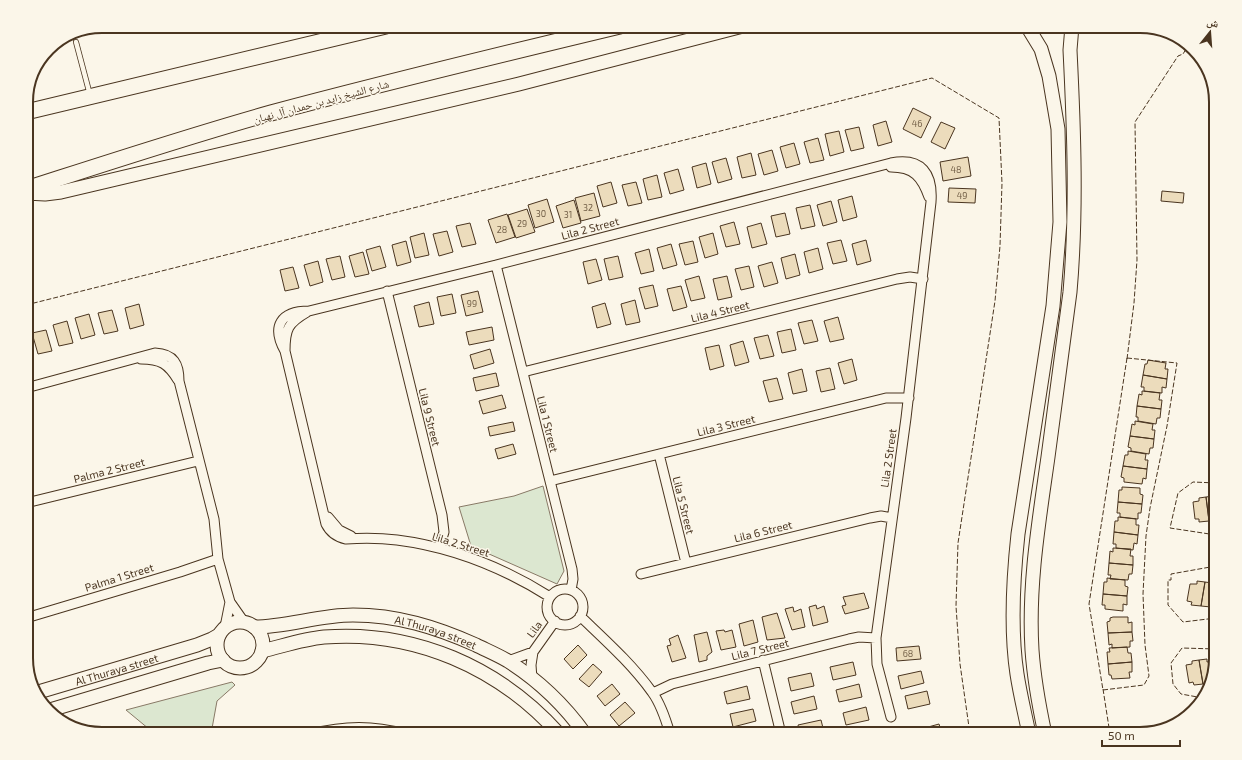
<svg xmlns="http://www.w3.org/2000/svg" width="1242" height="760" font-family="'Exo 2','Noto Naskh Arabic',sans-serif">
	<style>
		.green { fill: #dce7d0; stroke: #887966 }
		.building { fill: #ecdcbc; stroke: #4a3520 }
		.lines { fill: none; stroke-linecap: round; stroke-linejoin: round }
		.lane-casing { stroke: #4a3520; stroke-width: 6 }
		.street-casing { stroke: #4a3520; stroke-width: 11 }
		.secondary-casing { stroke: #4a3520; stroke-width: 15 }
		.primary-casing { stroke: #4a3520; stroke-width: 17 }
		.lane { stroke: #fbf6e9; stroke-width: 4.5 }
		.street { stroke: #fbf6e9; stroke-width: 9 }
		.secondary { stroke: #fbf6e9; stroke-width: 13 }
		.primary { stroke: #fbf6e9; stroke-width: 15 }
		.fence { stroke: #4a3520; stroke-width: 1; stroke-dasharray: 5 2; stroke-linecap: butt }
		.labels { text-anchor: middle; dominant-baseline: central; stroke-width: 3; stroke-linejoin: round; paint-order: stroke }
		.number-label { font-size: 9px; fill: #725f47 }
		.street-label { font-size: 11px; fill: #4a3520; stroke: #fbf6e9 }
		.rim { fill: none; stroke: #4a3520; stroke-width: 2 }
	</style>
	<rect width="100%" height="100%" fill="#fbf6e9"/>
	<!-- green -->
	<path class="green" d="M 543,486 L 564,571 L 557,584 L 471,546 L 459,507 L 514,496 Z
		M 232,682 L 235,685 L 217,701 L 211,734 L 155,734 L 126,710 Z"/>
	<!-- building -->
	<path class="building" d="M 913,108 L 931,117 L 921,138 L 903,129 Z
		M 886,121 L 892,142 L 878,146 L 873,125 Z
		M 941,122 L 955,128 L 945,149 L 931,142 Z
		M 859,127 L 864,148 L 851,151 L 845,130 Z
		M 839,131 L 844,152 L 830,156 L 825,134 Z
		M 818,138 L 824,160 L 810,163 L 804,142 Z
		M 794,143 L 800,164 L 786,168 L 780,147 Z
		M 772,150 L 778,171 L 764,175 L 758,154 Z
		M 751,153 L 756,175 L 742,178 L 737,157 Z
		M 968,157 L 971,176 L 943,181 L 940,162 Z
		M 726,158 L 732,179 L 718,183 L 712,162 Z
		M 706,163 L 711,184 L 697,188 L 692,167 Z
		M 678,169 L 684,190 L 670,194 L 664,173 Z
		M 657,175 L 662,197 L 648,200 L 643,179 Z
		M 611,182 L 617,203 L 603,207 L 597,186 Z
		M 636,182 L 642,203 L 628,206 L 622,185 Z
		M 949,188 L 976,189 L 975,203 L 948,202 Z
		M 1162,191 L 1184,193 L 1183,203 L 1161,201 Z
		M 594,193 L 600,216 L 581,221 L 575,198 Z
		M 852,196 L 857,217 L 843,221 L 838,200 Z
		M 547,199 L 554,222 L 535,228 L 528,205 Z
		M 574,200 L 581,223 L 563,228 L 556,206 Z
		M 831,201 L 837,222 L 823,226 L 817,205 Z
		M 810,205 L 815,226 L 801,229 L 796,208 Z
		M 527,209 L 535,232 L 516,238 L 508,215 Z
		M 785,213 L 790,234 L 776,237 L 771,216 Z
		M 507,214 L 515,237 L 496,243 L 488,220 Z
		M 734,222 L 740,244 L 726,247 L 720,226 Z
		M 470,223 L 476,244 L 462,247 L 456,226 Z
		M 761,223 L 767,244 L 752,248 L 747,227 Z
		M 447,231 L 453,252 L 439,256 L 433,234 Z
		M 424,233 L 429,255 L 415,258 L 410,237 Z
		M 713,233 L 718,254 L 705,258 L 699,237 Z
		M 841,240 L 847,261 L 833,264 L 827,243 Z
		M 866,240 L 871,261 L 857,265 L 852,244 Z
		M 406,241 L 411,262 L 397,266 L 392,245 Z
		M 693,241 L 698,262 L 685,265 L 679,244 Z
		M 671,244 L 677,265 L 663,269 L 657,248 Z
		M 380,246 L 386,267 L 372,271 L 366,250 Z
		M 818,248 L 823,269 L 809,273 L 804,252 Z
		M 649,249 L 654,271 L 641,274 L 635,253 Z
		M 363,252 L 369,274 L 355,277 L 349,256 Z
		M 795,254 L 800,275 L 786,279 L 781,258 Z
		M 340,256 L 345,277 L 332,280 L 326,259 Z
		M 618,256 L 623,277 L 609,280 L 604,259 Z
		M 596,259 L 602,280 L 588,284 L 583,262 Z
		M 318,261 L 323,282 L 310,286 L 304,265 Z
		M 772,262 L 778,283 L 764,287 L 758,266 Z
		M 749,266 L 754,287 L 741,290 L 735,269 Z
		M 293,267 L 299,288 L 285,291 L 280,270 Z
		M 699,276 L 705,298 L 691,301 L 685,280 Z
		M 727,276 L 732,297 L 718,300 L 713,279 Z
		M 653,285 L 658,306 L 645,309 L 639,288 Z
		M 681,286 L 687,307 L 673,311 L 667,289 Z
		M 478,291 L 483,312 L 466,316 L 461,295 Z
		M 452,294 L 456,313 L 441,316 L 437,297 Z
		M 635,300 L 640,322 L 626,325 L 621,304 Z
		M 429,302 L 434,324 L 419,327 L 414,306 Z
		M 605,303 L 611,324 L 597,328 L 592,307 Z
		M 139,304 L 144,325 L 130,329 L 125,308 Z
		M 112,310 L 118,331 L 104,334 L 98,313 Z
		M 89,314 L 95,335 L 81,339 L 75,318 Z
		M 838,317 L 844,339 L 830,342 L 824,321 Z
		M 812,320 L 818,341 L 804,344 L 798,323 Z
		M 67,321 L 73,343 L 59,346 L 53,325 Z
		M 492,327 L 494,340 L 469,345 L 466,332 Z
		M 791,329 L 796,350 L 782,353 L 777,332 Z
		M 46,330 L 52,351 L 38,354 L 32,333 Z
		M 26,334 L 32,355 L 26,357 Z
		M 768,335 L 774,356 L 760,359 L 754,338 Z
		M 743,341 L 749,362 L 735,366 L 730,345 Z
		M 719,345 L 724,366 L 710,370 L 705,348 Z
		M 490,349 L 494,363 L 474,369 L 470,355 Z
		M 852,359 L 857,380 L 844,384 L 838,363 Z
		M 1148,360 L 1166,363 L 1165,369 L 1168,369 L 1167,379 L 1143,375 L 1145,364 L 1147,364 Z
		M 830,368 L 835,389 L 821,392 L 816,371 Z
		M 802,369 L 807,391 L 793,394 L 788,373 Z
		M 496,373 L 499,386 L 476,391 L 473,378 Z
		M 1143,375 L 1167,379 L 1166,388 L 1162,387 L 1162,393 L 1144,391 L 1144,387 L 1141,387 Z
		M 777,378 L 783,399 L 769,402 L 763,381 Z
		M 1142,391 L 1160,393 L 1159,400 L 1162,400 L 1161,409 L 1137,406 L 1139,394 L 1142,395 Z
		M 502,395 L 506,408 L 483,414 L 479,401 Z
		M 1137,406 L 1161,409 L 1160,418 L 1157,418 L 1156,424 L 1138,421 L 1138,417 L 1136,417 Z
		M 1135,421 L 1153,424 L 1152,430 L 1155,430 L 1154,439 L 1130,436 L 1132,424 L 1135,425 Z
		M 513,422 L 515,431 L 490,436 L 488,427 Z
		M 1130,436 L 1154,439 L 1153,448 L 1150,448 L 1149,454 L 1131,451 L 1131,448 L 1128,447 Z
		M 513,444 L 516,454 L 498,459 L 495,449 Z
		M 1128,451 L 1146,454 L 1145,460 L 1148,460 L 1147,469 L 1123,466 L 1125,455 L 1128,455 Z
		M 1123,466 L 1147,469 L 1146,479 L 1143,478 L 1142,484 L 1124,482 L 1124,478 L 1121,477 Z
		M 1122,487 L 1140,488 L 1140,494 L 1143,495 L 1142,504 L 1118,502 L 1119,490 L 1122,490 Z
		M 1213,496 L 1214,499 L 1216,499 L 1216,520 L 1209,521 L 1206,497 Z
		M 1206,497 L 1209,521 L 1199,522 L 1199,519 L 1195,519 L 1193,502 L 1199,501 L 1199,498 Z
		M 1118,502 L 1142,504 L 1141,513 L 1138,513 L 1138,519 L 1120,517 L 1120,513 L 1117,513 Z
		M 1118,517 L 1136,519 L 1136,525 L 1139,525 L 1138,535 L 1114,532 L 1115,521 L 1118,521 Z
		M 1114,532 L 1138,535 L 1137,544 L 1134,543 L 1133,550 L 1116,548 L 1116,544 L 1113,544 Z
		M 1113,548 L 1131,549 L 1130,556 L 1133,556 L 1133,565 L 1109,563 L 1110,551 L 1113,552 Z
		M 1109,563 L 1133,565 L 1132,574 L 1129,574 L 1128,580 L 1110,579 L 1111,575 L 1108,575 Z
		M 1107,578 L 1125,580 L 1125,586 L 1128,587 L 1127,596 L 1103,594 L 1104,582 L 1107,582 Z
		M 1197,581 L 1205,582 L 1201,606 L 1191,605 L 1192,602 L 1187,601 L 1190,584 L 1197,584 Z
		M 1205,582 L 1212,583 L 1212,586 L 1216,587 L 1215,605 L 1212,604 L 1211,607 L 1201,606 Z
		M 864,593 L 869,608 L 845,614 L 842,606 L 846,605 L 843,597 Z
		M 1103,594 L 1127,596 L 1127,605 L 1123,604 L 1123,611 L 1105,609 L 1105,605 L 1102,605 Z
		M 816,605 L 817,609 L 824,606 L 828,622 L 813,626 L 809,607 Z
		M 793,607 L 794,612 L 801,609 L 805,627 L 792,630 L 785,609 Z
		M 777,613 L 785,638 L 767,640 L 762,617 Z
		M 1113,617 L 1128,617 L 1128,623 L 1132,622 L 1132,632 L 1108,633 L 1107,622 L 1110,621 L 1110,618 Z
		M 753,620 L 758,642 L 744,646 L 739,624 Z
		M 724,630 L 725,632 L 732,630 L 736,647 L 721,650 L 716,631 Z
		M 707,632 L 712,652 L 707,656 L 707,660 L 699,662 L 694,635 Z
		M 1132,632 L 1133,641 L 1130,641 L 1130,647 L 1112,648 L 1112,644 L 1109,645 L 1108,633 Z
		M 678,635 L 686,658 L 672,662 L 667,646 L 671,645 L 669,639 Z
		M 578,645 L 587,655 L 573,669 L 564,659 Z
		M 919,646 L 921,659 L 897,661 L 896,648 Z
		M 1127,647 L 1128,653 L 1131,653 L 1132,662 L 1108,664 L 1107,652 L 1110,652 L 1109,648 Z
		M 1207,659 L 1207,662 L 1214,661 L 1214,664 L 1209,683 L 1203,684 L 1199,660 Z
		M 1199,660 L 1203,684 L 1194,685 L 1193,682 L 1189,683 L 1186,665 L 1192,664 L 1192,661 Z
		M 853,662 L 856,675 L 833,680 L 830,667 Z
		M 1132,662 L 1132,672 L 1129,672 L 1130,678 L 1112,679 L 1111,675 L 1109,675 L 1108,664 Z
		M 593,664 L 602,672 L 589,687 L 579,679 Z
		M 921,671 L 924,683 L 901,689 L 898,676 Z
		M 811,673 L 814,686 L 791,691 L 788,678 Z
		M 612,684 L 620,694 L 605,706 L 597,696 Z
		M 859,684 L 862,697 L 839,702 L 836,690 Z
		M 747,686 L 750,699 L 727,704 L 724,692 Z
		M 927,691 L 930,704 L 908,709 L 905,696 Z
		M 814,696 L 817,709 L 794,714 L 791,702 Z
		M 625,702 L 635,713 L 619,726 L 610,715 Z
		M 866,707 L 869,720 L 846,725 L 843,713 Z
		M 753,709 L 756,721 L 733,727 L 730,714 Z
		M 821,720 L 824,732 L 816,734 L 800,734 L 798,725 Z
		M 939,724 L 942,734 L 903,734 Z"/>
	<g class="lines">
		<!-- lane casing -->
		<g class="lane-casing">
			<path id="lane" d="M 76,42 L 90,95"/>
		</g>
		<!-- street casing -->
		<g class="street-casing">
			<path id="street" d="M 891,167 C 914,167 922,177 929,197
				M 496,265 L 572,569 L 573,579 L 571,590
				M 387,291 L 442,515 L 444,532 L 439,548
				M 307,312 C 288,323 285,329 285,351 L 326,524 C 330,532 336,537 346,539 C 363,538 380,538 397,540 C 452,547 504,568 550,597
				M 285,351 C 271,326 281,311 309,311 L 496,265 L 891,163 C 922,157 933,174 931,202 L 906,418 L 876,638 L 877,664 L 891,717
				M 141,359 C 161,359 168,364 178,380
				M 523,372 L 897,279 L 910,277 L 923,279
				M 26,388 L 155,353 C 174,354 179,364 179,381 L 214,519 L 218,559 L 230,602 L 244,622
				M 659,454 L 686,563
				M 550,481 L 886,398 L 909,398
				M 26,503 L 198,461
				M 328,517 L 339,530 L 351,536
				M 641,574 L 870,518 L 881,516 L 892,518
				M547 607a18 18 0 1 1 36 0a18 18 0 1 1-36 0Z
				M 580,616 C 605,640 632,664 652,692 C 661,704 666,720 670,734
				M 26,618 L 180,572 L 218,559
				M 225,627 L 230,602
				M 763,660 L 781,734
				M 508,661 L 533,652
				M 532,679 L 531,665 L 533,652 L 555,621
				M 653,693 L 672,684 L 849,639 L 859,637 L 876,638
				M 312,734 C 342,726 373,725 404,734"/>
		</g>
		<!-- secondary casing -->
		<g class="secondary-casing">
			<g id="secondary">
				<path d="M 1027,26 L 1041,49 L 1049,76 L 1058,129 L 1060,222 L 1053,306 L 1018,534 C 1013,580 1010,628 1017,674 C 1020,694 1025,714 1029,734"/>
				<path d="M 26,193 L 45,194 L 61,192 L 519,84 L 743,26"/>
				<circle cx="240" cy="645" r="23"/>
				<path id="s1" d="M 254,627 C 287,627 319,615 353,615 C 397,615 436,627 476,645 C 486,650 498,655 508,661 C 538,680 565,706 585,734"/>
				<path d="M 262,651 C 283,646 303,639 324,637 C 414,630 499,667 559,734"/>
				<path id="s2" d="M 35,693 L 197,645 L 212,639 L 219,635"/>
				<path d="M 50,710 L 208,663 L 223,660"/>
				<path d="M 1045,734 C 1039,706 1034,679 1032,650 C 1028,585 1039,521 1048,457 C 1055,402 1063,347 1070,292 C 1077,211 1074,130 1070,50 L 1072,26"/>
			</g>
		</g>
		<!-- primary casing -->
		<g class="primary-casing">
			<path id="primary" d="M 26,112 L 386,26
				M 26,189 C 107,163 189,136 271,113 C 387,82 503,54 620,26"/>
		</g>
		<!-- lane -->
		<use href="#lane" class="lane"/>
		<!-- street -->
		<use href="#street" class="street"/>
		<!-- secondary -->
		<use href="#secondary" class="secondary"/>
		<!-- primary -->
		<use href="#primary" class="primary"/>
		<!-- fence -->
		<path class="fence" d="M 26,305 L 932,78 L 999,118 L 1002,183 L 1000,246 L 995,301 L 958,543 L 956,606 L 960,664 L 970,734
			M 1127,358 L 1177,363 L 1167,426 L 1150,508 L 1146,536 L 1143,594 L 1145,645 L 1149,676 L 1144,685 L 1103,690 L 1089,604 Z
			M 1127,359 L 1134,303 L 1137,260 L 1135,122 L 1178,56 L 1183,54 L 1188,46
			M 1216,483 L 1193,482 L 1178,493 L 1170,528 L 1216,535
			M 1216,566 L 1171,574 L 1171,580 L 1168,580 L 1168,605 L 1183,622 L 1216,618
			M 1103,689 L 1110,734
			M 1203,698 L 1181,694 L 1173,684 L 1171,663 L 1182,648 L 1216,649"/>
	</g>
	<g class="labels">
		<!-- number labels -->
		<g class="number-label">
			<text x="917" y="123">46</text>
			<text x="956" y="169">48</text>
			<text x="962" y="195">49</text>
			<text x="588" y="207">32</text>
			<text x="541" y="213">30</text>
			<text x="568" y="214">31</text>
			<text x="522" y="223">29</text>
			<text x="502" y="229">28</text>
			<text x="472" y="303">99</text>
			<text x="908" y="653">68</text>
		</g>
		<!-- street labels -->
		<g class="street-label">
			<text transform="translate(321 101) rotate(-15)">شارع الشيخ زايد بن حمدان آل نهيان</text>
			<text transform="translate(590 228) rotate(-15)">Lila 2 Street</text>
			<text transform="translate(720 311) rotate(-14)">Lila 4 Street</text>
			<text transform="translate(430 417) rotate(76)">Lila 9 Street</text>
			<text transform="translate(548 424) rotate(76)">Lila 1 Street</text>
			<text transform="translate(726 425) rotate(-14)">Lila 3 Street</text>
			<text transform="translate(888 458) rotate(-82)">Lila 2 Street</text>
			<text transform="translate(109 470) rotate(-14)">Palma 2 Street</text>
			<text transform="translate(684 505) rotate(76)">Lila 5 Street</text>
			<text transform="translate(763 531) rotate(-14)">Lila 6 Street</text>
			<text transform="translate(461 544) rotate(17)">Lila 2 Street</text>
			<text transform="translate(119 577) rotate(-17)">Palma 1 Street</text>
			<text transform="translate(534 629) rotate(-54)">Lila</text>
			<text stroke="none"><textPath href="#s1" startOffset="185">Al Thuraya street</textPath></text>
			<text transform="translate(760 649) rotate(-14)">Lila 7 Street</text>
			<text stroke="none"><textPath href="#s2" startOffset="85">Al Thuraya street</textPath></text>
		</g>
	</g>
	<!-- crop -->
	<path d="M0 0H1242V760H0ZM102 33H1140A69 69 0 0 1 1209 102V658A69 69 0 0 1 1140 727H102A69 69 0 0 1 33 658V102A69 69 0 0 1 102 33Z" fill="#fbf6e9" fill-rule="evenodd"/>
	<path class="rim" d="M102 33H1140A69 69 0 0 1 1209 102V658A69 69 0 0 1 1140 727H102A69 69 0 0 1 33 658V102A69 69 0 0 1 102 33Z"/>
	<!-- north arrow -->
	<g transform="translate(1210 32) rotate(17)" stroke="#fbf6e9" stroke-width="3" paint-order="stroke">
	<path d="M0-3L7 15L0 10L-7 15Z" fill="#4a3520"/>
	<text y="-6" font-size="11" font-weight="bold" text-anchor="middle" fill="#4a3520">ش</text>
	</g>
	<!-- scale -->
	<path d="M1102 740v6h78v-6" fill="none" stroke="#4a3520" stroke-width="2"/>
	<text x="1108" y="740" font-size="12" fill="#4a3520" stroke="#fbf6e9" stroke-width="3" paint-order="stroke">50 m</text>
</svg>
